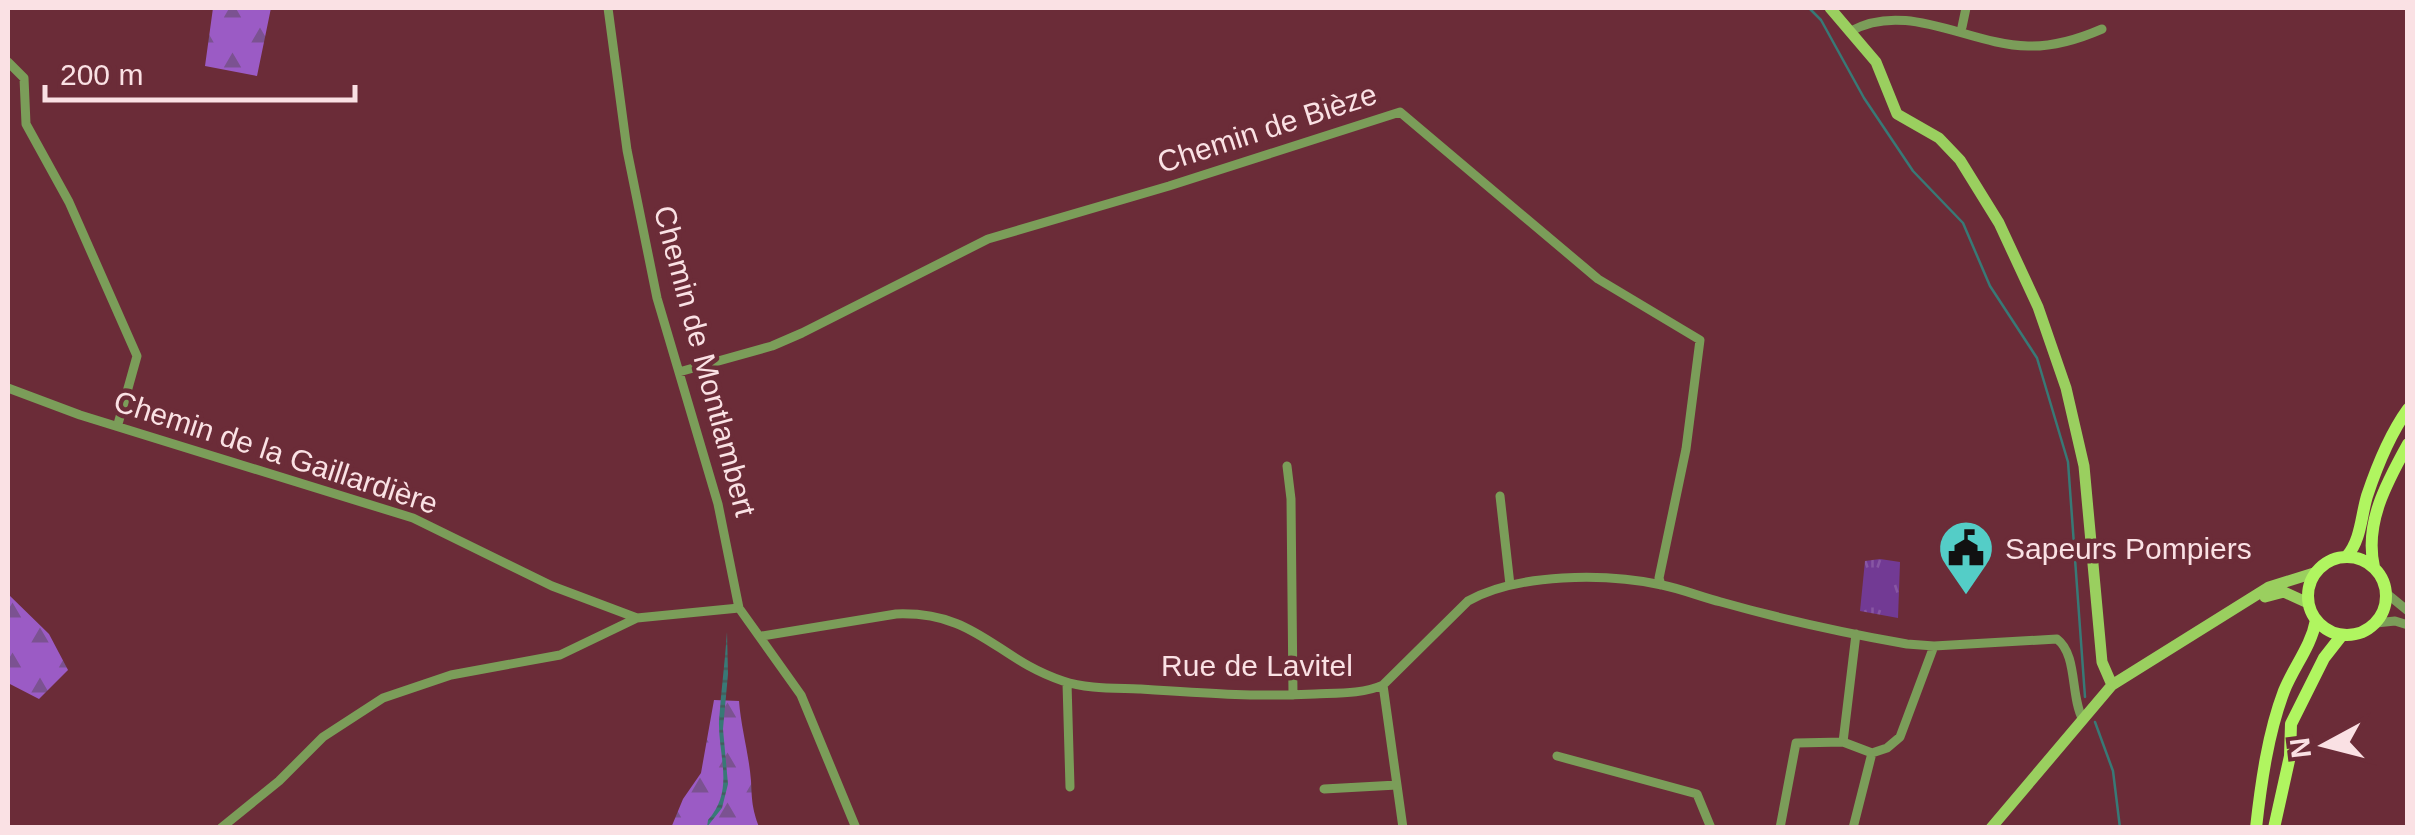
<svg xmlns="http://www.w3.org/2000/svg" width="2415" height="835" font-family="Helvetica,sans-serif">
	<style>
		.grass { fill: url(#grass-tufts) }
		.forest { fill: url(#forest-firs) }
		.water { fill: url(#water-rules) }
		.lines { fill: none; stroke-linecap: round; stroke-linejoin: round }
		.stream { stroke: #387976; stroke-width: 2.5 }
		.street { stroke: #7b9d59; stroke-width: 9 }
		.secondary { stroke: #9acf5f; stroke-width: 11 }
		.primary { stroke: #b0f560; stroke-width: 12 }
		.labels { text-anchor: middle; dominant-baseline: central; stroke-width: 9; stroke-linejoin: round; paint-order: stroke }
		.street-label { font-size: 30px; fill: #fae1e4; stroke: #6b2c38 }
		.poi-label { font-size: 30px; fill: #fae1e4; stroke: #6b2c38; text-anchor: start }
	</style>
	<defs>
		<pattern id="grass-tufts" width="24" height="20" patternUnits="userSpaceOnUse" patternTransform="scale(2.5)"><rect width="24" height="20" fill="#723a94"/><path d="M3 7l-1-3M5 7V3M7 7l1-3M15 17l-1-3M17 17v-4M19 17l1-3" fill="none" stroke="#8756a3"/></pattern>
		<pattern id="forest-firs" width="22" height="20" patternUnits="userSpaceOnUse" patternTransform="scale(2.5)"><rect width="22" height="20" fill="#9b5bc5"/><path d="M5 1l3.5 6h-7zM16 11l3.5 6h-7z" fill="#7b5291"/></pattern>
		<pattern id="water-rules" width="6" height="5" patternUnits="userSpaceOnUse" patternTransform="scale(2.5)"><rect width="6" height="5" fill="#387976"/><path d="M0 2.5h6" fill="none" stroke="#425e5d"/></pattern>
	</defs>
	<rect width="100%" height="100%" fill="#6b2c38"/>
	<!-- grass -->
	<path class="grass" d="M 1880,559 L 1900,562 L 1898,618 L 1860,611 L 1865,561 Z"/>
	<!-- forest -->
	<path class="forest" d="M 213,8 L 271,8 L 257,76 L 205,66 Z
		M 8,594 L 49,634 L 68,670 L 39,699 L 8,683 Z
		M 714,700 L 739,701 C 741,728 749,754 751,781 C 752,801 752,808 759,827 L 671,828 L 683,799 L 701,773 Z"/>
	<!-- water -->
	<path class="water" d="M 727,632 L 728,674 L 723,729 L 728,784 L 722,808 L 707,827 L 708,820 C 735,790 718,756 719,721 C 721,691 725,662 727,632 Z"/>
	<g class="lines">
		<!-- stream -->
		<path class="stream" d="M 1809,8 L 1821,20 L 1864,98 L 1913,171 L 1963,223 L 1990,286 L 2037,358 L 2068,462 L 2085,697
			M 2095,722 L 2113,771 L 2120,828"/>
		<!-- street -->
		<path class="street" d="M 608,8 L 627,150 L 657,298 L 718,504 L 739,608 L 801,695 L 856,828
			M 1962,27 L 1966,8
			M 1851,31 C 1907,0 1969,45 2028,46 C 2054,47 2079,39 2102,29
			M 8,62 L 24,78 L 26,124 L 69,202 L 137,356 L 118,424
			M 679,372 L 772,346 L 802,333 L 988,239 L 1169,186 L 1400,112 L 1598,279 L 1700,340 L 1686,449 L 1659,578 L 1661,585
			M 8,388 L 80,415 L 413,518 L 552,586 L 637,618
			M 1287,466 L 1291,499 L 1293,695
			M 1500,496 L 1510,585
			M 2386,593 L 2408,611
			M 2376,623 L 2395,621 L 2408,625
			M 1856,634 L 1843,742 L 1872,753
			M 762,636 L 896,614 C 977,611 996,659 1063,681 C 1086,689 1114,688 1139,689 C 1198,693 1256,697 1315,694 C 1337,693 1363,694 1383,685 L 1468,601 C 1518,573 1606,573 1662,585 C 1682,589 1701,597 1721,602 C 1781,619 1845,633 1907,644 L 1934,646 L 2057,639 C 2078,655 2070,696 2083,720
			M 1067,683 L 1070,787
			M 1383,685 L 1403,828
			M 1557,756 L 1697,794 L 1711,828
			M 1324,789 L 1397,785
			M 221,828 L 279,781 L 323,737 L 383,698 L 451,675 L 560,655 L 637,618 L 739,608
			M 1780,828 L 1796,743 L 1843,742
			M 1853,828 L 1872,753 L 1887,748 L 1900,737 L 1934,646"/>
		<!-- secondary -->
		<path class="secondary" d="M 1830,8 L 1876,62 L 1897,114 L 1939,138 L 1960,160 L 1999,223 L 2038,307 L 2066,388 L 2084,466 L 2102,662 L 2112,685
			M 2265,597 L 2284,592 L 2308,603
			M 1991,828 L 2112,685 L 2269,587 L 2314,573"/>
		<!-- primary -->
		<path class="primary" d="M 2347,556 C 2361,540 2361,516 2367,496 C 2377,466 2390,434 2408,409
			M2308 596a39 39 0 1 1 78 0a39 39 0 1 1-78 0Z
			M 2374,567 C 2364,523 2387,482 2408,444
			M 2256,828 C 2261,783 2268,733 2284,691 C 2294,666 2311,647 2316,620
			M 2274,828 L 2290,756 L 2291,724 L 2324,658 L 2342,635"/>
	</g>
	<!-- icons -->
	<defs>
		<g id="civic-pin" transform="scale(2.875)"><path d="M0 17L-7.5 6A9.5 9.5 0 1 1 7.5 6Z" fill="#54cdc7" stroke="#6b2c38"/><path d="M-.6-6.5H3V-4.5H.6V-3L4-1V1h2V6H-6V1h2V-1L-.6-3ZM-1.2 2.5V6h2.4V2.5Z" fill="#111"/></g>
	</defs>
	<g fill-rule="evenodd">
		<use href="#civic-pin" x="1966" y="548"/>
	</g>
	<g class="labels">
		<!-- street labels -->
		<g class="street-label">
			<text transform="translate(1267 128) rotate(-18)">Chemin de Bièze</text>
			<text transform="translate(705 361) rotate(75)">Chemin de Montlambert</text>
			<text transform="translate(276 452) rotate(18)">Chemin de la Gaillardière</text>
			<text x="1257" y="665">Rue de Lavitel</text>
		</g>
		<!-- poi labels -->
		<g class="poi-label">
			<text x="2005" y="548">Sapeurs Pompiers</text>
		</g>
	</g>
	<!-- border -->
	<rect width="2415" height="835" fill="none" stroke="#fae1e4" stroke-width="20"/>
	<!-- north arrow -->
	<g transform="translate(2325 745) rotate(263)" stroke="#6b2c38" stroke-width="8" paint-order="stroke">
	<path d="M0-8L18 38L0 25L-18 38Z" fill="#fae1e4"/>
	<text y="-15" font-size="28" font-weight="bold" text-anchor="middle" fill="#fae1e4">N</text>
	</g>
	<!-- scale -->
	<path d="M45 85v15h310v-15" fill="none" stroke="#fae1e4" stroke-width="5"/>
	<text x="60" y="85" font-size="30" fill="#fae1e4" stroke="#6b2c38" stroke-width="8" paint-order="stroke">200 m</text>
</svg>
